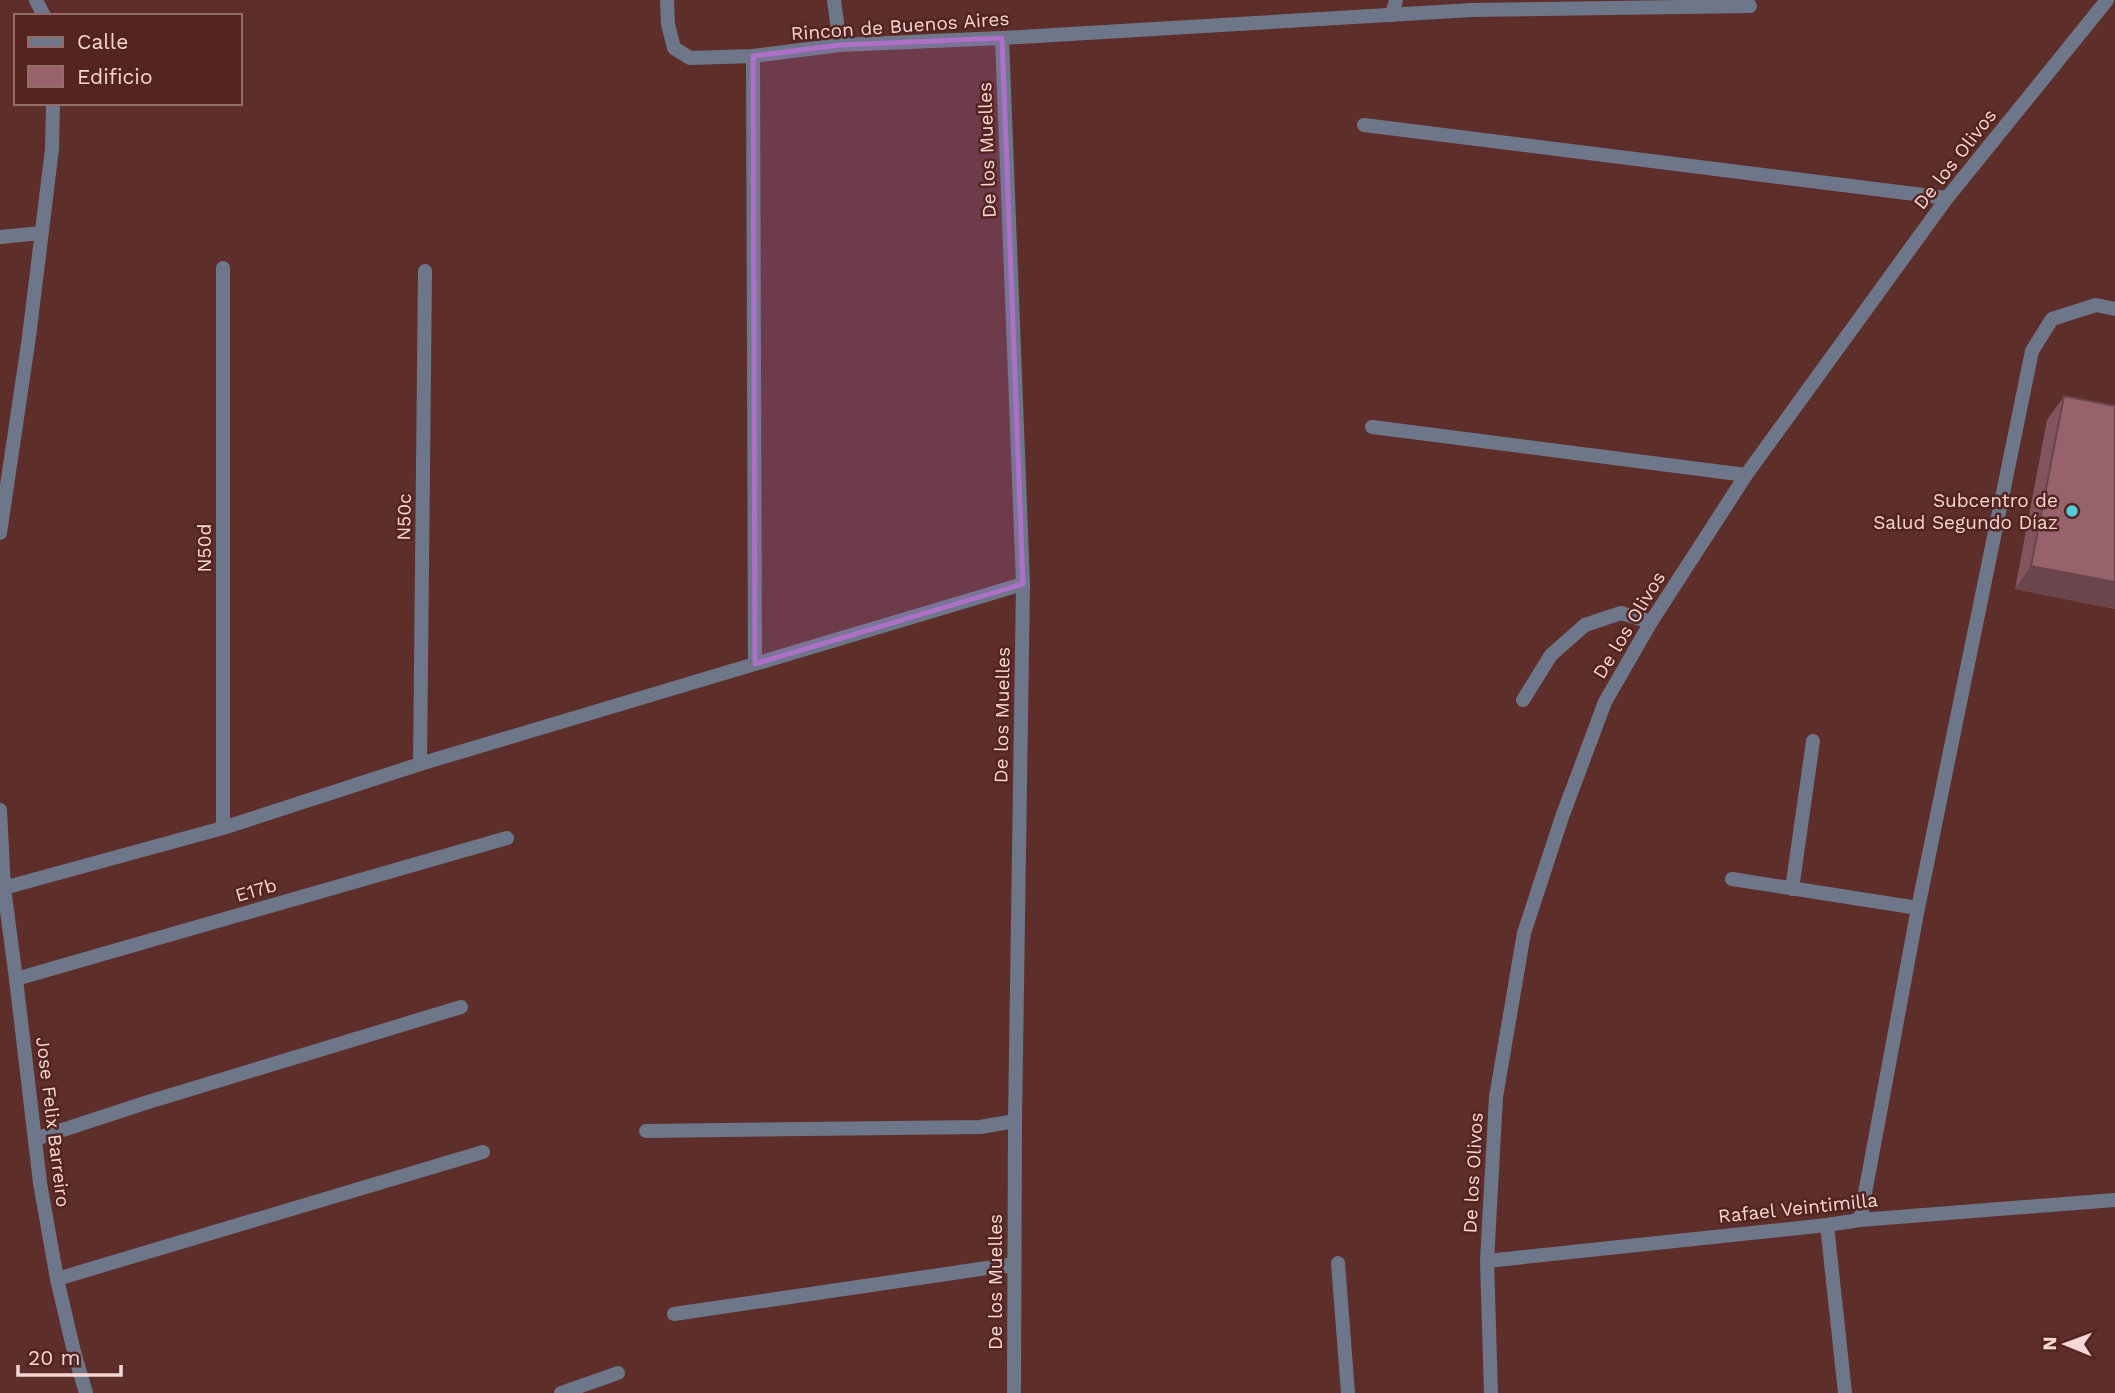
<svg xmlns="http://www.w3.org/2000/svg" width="2115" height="1393" font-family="'Work Sans',sans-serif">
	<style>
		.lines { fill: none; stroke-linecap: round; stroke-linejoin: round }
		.lane { stroke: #6e768a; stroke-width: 14 }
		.street { stroke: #6e768a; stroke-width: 14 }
		.wall { fill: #82545d }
		.shaded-wall { fill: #6a454c }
		.building { fill: #97626c; stroke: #6a454c; stroke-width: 2 }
		.marked { fill: #ac70c7; fill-opacity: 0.2; stroke: #ac70c7; stroke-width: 5; stroke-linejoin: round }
		.poi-dot { fill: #53cbdb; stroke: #532420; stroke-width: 2.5 }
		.labels { text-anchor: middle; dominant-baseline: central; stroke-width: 5; stroke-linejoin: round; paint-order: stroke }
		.street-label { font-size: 19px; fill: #f6d7d3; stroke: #532420 }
		.poi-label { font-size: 19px; fill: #f6d7d3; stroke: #532420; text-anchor: end }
	</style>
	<rect width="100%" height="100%" fill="#5e2f2a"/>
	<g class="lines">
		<!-- lane -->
		<path class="lane" d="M 1392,15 L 1396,0
			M 1523,700 L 1551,655 L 1585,625 L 1621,613 L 1651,622
			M 1732,879 L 1918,908
			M 1792,889 L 1813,741
			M 646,1131 L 980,1127 L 1015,1121"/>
		<!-- street -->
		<path class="street" d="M 36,0 L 44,16
			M 667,0 L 668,24 L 674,48 L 690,58 L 753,56 L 840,45 L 1002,38 L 1472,10 L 1750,6
			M 834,0 L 840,45
			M 1002,38 L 1023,584 L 1015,1121 L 1014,1393
			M 753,56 L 755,664
			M 1364,125 L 1947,198
			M 0,237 L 41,233
			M 223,268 L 223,828
			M 1372,427 L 1746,475
			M 0,533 L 29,337 L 52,149 L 53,103
			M 420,764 L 425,271
			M 0,810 L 4,888 L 16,979 L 40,1183 L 57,1279 L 74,1352 L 86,1393
			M 0,889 L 223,828 L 420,764 L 1023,584
			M 16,979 L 507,838
			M 35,1139 L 145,1103 L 461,1007
			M 1860,1220 L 1918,908 L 2032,351 L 2052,319 L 2096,305 L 2115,309
			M 1827,1225 L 1845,1393
			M 1487,1261 L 1827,1225 L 1860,1220 L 2115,1200
			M 1338,1263 L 1348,1393
			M 57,1279 L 483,1152
			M 674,1314 L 1014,1264
			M 561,1393 L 618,1373
			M 1491,1393 L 1487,1261 L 1496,1097 L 1524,933 L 1562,817 L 1605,702 L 1651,622 L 1746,475 L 1947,198 L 2107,0"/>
	</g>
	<!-- wall -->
	<path class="wall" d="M 2064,396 L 2115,406 L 2115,609 L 2015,589 L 2047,420 Z"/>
	<!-- shaded-wall -->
	<path class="shaded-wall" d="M 2031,566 L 2115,582 L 2115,609 L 2015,589 Z"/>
	<!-- building -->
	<path class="building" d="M 2064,396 L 2115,406 L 2115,582 L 2031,566 Z"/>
	<!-- marked area -->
	<path class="marked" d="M 1002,38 L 1023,584 L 755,664 L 753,56 L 840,45 Z"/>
	<!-- markers -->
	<circle class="poi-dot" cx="2072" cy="511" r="7"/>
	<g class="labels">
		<!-- street labels -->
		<g class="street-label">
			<text transform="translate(900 26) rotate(-4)">Rincon de Buenos Aires</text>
			<text transform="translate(987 150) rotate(-92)">De los Muelles</text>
			<text transform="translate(1955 159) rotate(-52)">De los Olivos</text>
			<text transform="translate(404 517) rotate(-89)">N50c</text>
			<text transform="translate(204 548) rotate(-90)">N50d</text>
			<text transform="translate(1629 625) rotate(-59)">De los Olivos</text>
			<text transform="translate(1002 715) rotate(-89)">De los Muelles</text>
			<text transform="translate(256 890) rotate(-16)">E17b</text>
			<text transform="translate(53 1122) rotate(83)">Jose Felix Barreiro</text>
			<text transform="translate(1473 1173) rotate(-87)">De los Olivos</text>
			<text transform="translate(1798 1208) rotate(-6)">Rafael Veintimilla</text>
			<text transform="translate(995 1282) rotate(-90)">De los Muelles</text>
		</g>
		<!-- poi labels -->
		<g class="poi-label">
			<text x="2058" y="500">Subcentro de<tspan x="2058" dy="22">Salud Segundo Díaz</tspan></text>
		</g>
	</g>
	<!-- legend -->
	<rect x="14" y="14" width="228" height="91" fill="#532420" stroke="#946c68" stroke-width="2"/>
	<rect x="28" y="37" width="35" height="10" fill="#6e768a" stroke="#946c68" stroke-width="2"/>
	<text x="77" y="49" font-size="21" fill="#f6d7d3">Calle</text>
	<rect x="28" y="66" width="35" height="21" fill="#97626c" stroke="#946c68" stroke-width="2"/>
	<text x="77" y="84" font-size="21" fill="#f6d7d3">Edificio</text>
	<!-- north arrow -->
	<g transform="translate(2066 1344) rotate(271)" stroke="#532420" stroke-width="5" paint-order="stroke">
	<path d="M0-5L12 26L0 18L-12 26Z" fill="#f6d7d3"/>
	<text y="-10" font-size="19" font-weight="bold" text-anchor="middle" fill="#f6d7d3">N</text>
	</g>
	<!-- scale -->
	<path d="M18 1365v10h103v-10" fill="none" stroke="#f6d7d3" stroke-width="3.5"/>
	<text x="28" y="1365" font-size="21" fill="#f6d7d3" stroke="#532420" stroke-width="5" paint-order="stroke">20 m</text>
</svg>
